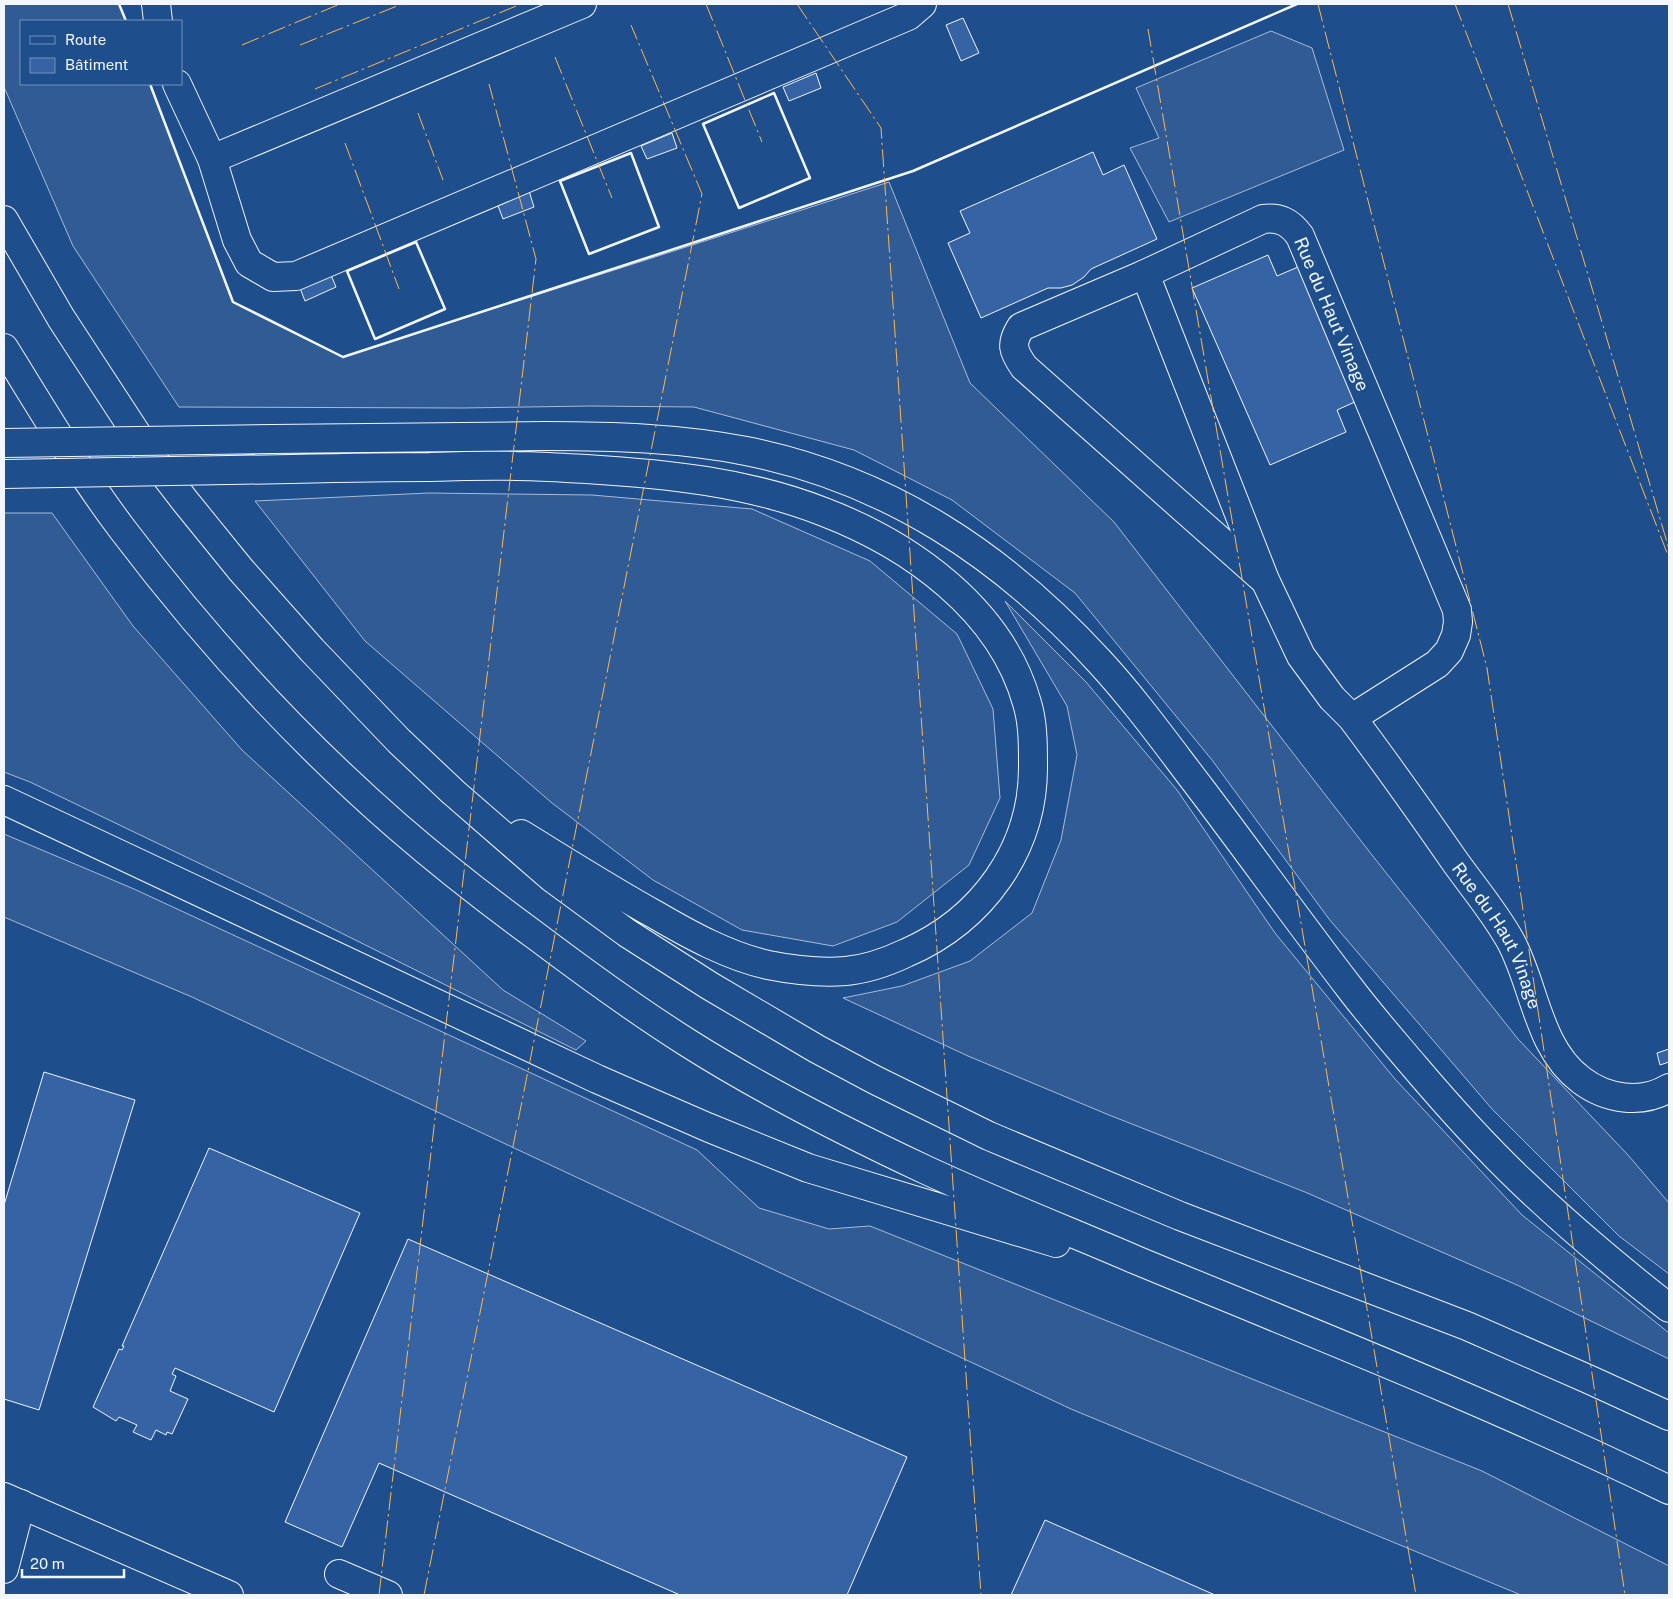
<svg xmlns="http://www.w3.org/2000/svg" width="1673" height="1599" font-family="'Public Sans',sans-serif">
	<style>
		.built { fill: #305b95; stroke: #a8bbd7 }
		.building { fill: #3563a3; stroke: #f2f6ff }
		.lines { fill: none; stroke-linecap: round; stroke-linejoin: round }
		.minor-casing { stroke: #f2f6ff; stroke-width: 30 }
		.highway-casing { stroke: #f2f6ff; stroke-width: 30 }
		.minor { stroke: #1f4e8c; stroke-width: 28 }
		.highway { stroke: #1f4e8c; stroke-width: 28 }
		.highway-bridge-casing { stroke: #f2f6ff; stroke-width: 30; stroke-linecap: butt }
		.highway-bridge { stroke: #1f4e8c; stroke-width: 28 }
		.wall { stroke: #f2f6ff; stroke-width: 2.5 }
		.power { stroke: #ffb74d; stroke-width: 1; stroke-dasharray: 18 4 2.5 4; stroke-linecap: butt }
		.labels { text-anchor: middle; dominant-baseline: central; stroke-width: 4; stroke-linejoin: round; paint-order: stroke }
		.street-label { font-size: 18px; fill: #f2f6ff; stroke: #1f4e8c }
	</style>
	<rect width="100%" height="100%" fill="#1f4e8c"/>
	<!-- built -->
	<path class="built" d="M 4,4 L 119,4 L 126,21 L 21,21 L 21,84 L 150,84 L 233,302 L 343,357 L 889,182 L 970,383 L 1114,522 L 1372,855 L 1518,1039 L 1628,1155 L 1669,1203 L 1669,1274 L 1619,1236 L 1492,1109 L 1329,919 L 1212,760 L 1075,593 L 952,500 L 854,450 L 694,407 L 590,406 L 462,408 L 179,407 L 73,246 L 4,87 Z
		M 1271,31 L 1312,48 L 1344,150 L 1169,222 L 1130,148 L 1159,138 L 1136,88 Z
		M 429,493 L 592,495 L 752,509 L 870,561 L 957,634 L 993,709 L 1000,798 L 969,865 L 897,922 L 833,946 L 742,930 L 653,880 L 552,803 L 365,641 L 255,501 Z
		M 4,513 L 52,513 L 133,626 L 242,750 L 503,990 L 586,1041 L 576,1050 L 261,893 L 30,782 L 4,772 Z
		M 1005,601 L 1086,682 L 1177,790 L 1275,933 L 1395,1079 L 1522,1215 L 1669,1333 L 1669,1359 L 1517,1285 L 1305,1192 L 1109,1115 L 968,1056 L 843,998 L 902,986 L 970,961 L 1032,913 L 1061,840 L 1077,755 L 1067,706 Z
		M 4,834 L 134,889 L 697,1150 L 759,1208 L 829,1229 L 870,1226 L 1482,1471 L 1669,1566 L 1669,1595 L 1521,1595 L 1071,1409 L 192,997 L 4,917 Z"/>
	<!-- building -->
	<path class="building" d="M 963,18 L 979,53 L 961,61 L 946,25 Z
		M 816,73 L 821,88 L 789,101 L 783,87 Z
		M 672,133 L 677,148 L 647,159 L 641,146 Z
		M 1093,152 L 1103,175 L 1124,165 L 1157,239 L 1091,269 L 1084,277 L 1072,285 L 1061,288 L 1048,288 L 981,318 L 948,243 L 970,233 L 960,211 Z
		M 529,191 L 534,207 L 503,219 L 497,203 Z
		M 1268,255 L 1277,276 L 1298,267 L 1318,312 L 1323,328 L 1330,341 L 1329,342 L 1357,401 L 1337,410 L 1346,432 L 1270,465 L 1192,288 Z
		M 331,275 L 336,287 L 305,301 L 300,288 Z
		M 1669,1049 L 1669,1062 L 1660,1065 L 1657,1053 Z
		M 44,1072 L 135,1100 L 39,1410 L 4,1399 L 4,1205 Z
		M 209,1148 L 360,1213 L 274,1412 L 175,1368 L 172,1374 L 176,1376 L 170,1391 L 188,1399 L 172,1434 L 167,1432 L 166,1435 L 156,1430 L 151,1440 L 133,1432 L 137,1425 L 119,1417 L 116,1421 L 93,1407 L 119,1349 L 122,1350 L 124,1346 L 122,1346 Z
		M 408,1239 L 907,1457 L 847,1595 L 680,1595 L 379,1463 L 342,1547 L 285,1522 Z
		M 1045,1520 L 1215,1595 L 1011,1595 Z"/>
	<g class="lines">
		<!-- minor casing -->
		<g class="minor-casing">
			<g id="minor">
				<path d="M 156,4 L 158,21"/>
				<path d="M 177,84 L 212,159 L 237,240 L 249,263 L 273,277 L 296,276 L 908,16 L 922,4"/>
				<path d="M 212,159 L 582,4"/>
				<path d="M 1145,274 L 1021,327 C 1010,344 1013,351 1024,367 L 1261,577"/>
				<path id="s1" d="M 1352,718 L 1437,664 L 1449,651 L 1456,635 L 1458,622 L 1457,610 L 1300,236 C 1290,222 1280,217 1263,219 L 1145,274 L 1265,580 L 1301,656 L 1332,698 L 1352,718 C 1388,766 1422,814 1456,863 C 1474,888 1495,913 1510,940 C 1535,985 1537,1047 1581,1080 C 1606,1099 1641,1105 1669,1088"/>
				<path d="M 4,1497 L 229,1595"/>
				<path d="M 4,1569 L 21,1504"/>
				<path d="M 339,1574 L 388,1595"/>
			</g>
		</g>
		<!-- highway casing -->
		<g class="highway-casing">
			<path id="highway" d="M 4,220 L 61,318 L 155,462 L 185,501 L 241,570 L 312,650 L 399,741 L 453,792 L 552,878 L 627,933 L 710,986 L 817,1049 L 875,1080 L 989,1136 L 1180,1216 L 1467,1326 L 1588,1379 L 1669,1416
				M 4,348 C 42,409 79,472 123,530 C 204,637 296,738 397,826 C 442,865 488,901 536,936 C 585,973 636,1010 688,1043 C 764,1091 845,1132 926,1170 C 995,1202 1066,1230 1136,1260 C 1315,1334 1495,1405 1669,1490
				M 272,439 L 545,436 C 612,436 680,438 746,451 C 889,480 1002,555 1099,661 C 1136,701 1168,746 1201,789 C 1251,855 1299,922 1349,987 C 1370,1015 1393,1041 1415,1067 C 1449,1107 1484,1146 1522,1182 C 1569,1227 1618,1268 1669,1308
				M 290,469 C 337,468 384,467 430,467 C 459,466 488,465 516,466 C 540,466 563,468 586,469 C 667,474 748,482 824,512 C 910,545 1001,609 1027,703 C 1033,722 1033,744 1033,765 C 1034,849 982,920 906,953 C 887,962 867,969 846,971 C 821,973 793,970 768,965 C 728,956 690,935 654,914 C 609,889 565,861 521,834
				M 4,800 L 597,1079 L 707,1127 L 808,1168 L 1056,1243"/>
		</g>
		<!-- minor -->
		<use href="#minor" class="minor"/>
		<!-- highway -->
		<use href="#highway" class="highway"/>
		<!-- highway-bridge casing -->
		<g class="highway-bridge-casing">
			<path id="highway-bridge" d="M 4,443 L 272,439
				M 4,474 L 290,469"/>
		</g>
		<!-- highway-bridge -->
		<use href="#highway-bridge" class="highway-bridge"/>
		<!-- wall -->
		<path class="wall" d="M 119,4 L 126,21
			M 150,84 L 233,302 L 343,357 L 913,171 L 1297,4
			M 774,93 L 810,178 L 739,208 L 703,124 Z
			M 631,153 L 659,227 L 589,254 L 560,181 Z
			M 416,242 L 445,309 L 375,339 L 347,271 Z"/>
		<!-- power -->
		<path class="power" d="M 706,4 L 762,142
			M 797,4 L 881,128 L 981,1595
			M 1318,4 L 1487,668 L 1625,1595
			M 1455,4 L 1669,558
			M 1508,4 L 1669,549
			M 1148,29 L 1416,1595
			M 242,45 L 340,4
			M 300,45 L 402,4
			M 555,57 L 612,198
			M 315,89 L 521,4
			M 418,113 L 443,180
			M 345,143 L 399,289
			M 379,1595 L 536,259 L 489,84
			M 424,1595 L 702,194 L 631,25"/>
	</g>
	<g class="labels">
		<!-- street labels -->
		<g class="street-label">
			<text transform="translate(1332 314) rotate(67)">Rue du Haut Vinage</text>
			<text stroke="none"><textPath href="#s1" startOffset="1496">Rue du Haut Vinage</textPath></text>
		</g>
	</g>
	<!-- border -->
	<rect width="1673" height="1599" fill="none" stroke="#f2f6ff" stroke-width="10"/>
	<!-- legend -->
	<rect x="20" y="20" width="162" height="65" fill="#1f4e8c" stroke="#7391ba"/>
	<rect x="30" y="36" width="25" height="8" fill="#1f4e8c" stroke="#7391ba"/>
	<text x="65" y="45" font-size="15" fill="#f2f6ff">Route</text>
	<rect x="30" y="58" width="25" height="15" fill="#3563a3" stroke="#7391ba"/>
	<text x="65" y="70" font-size="15" fill="#f2f6ff">Bâtiment</text>
	<!-- scale -->
	<path d="M22 1569v8h102v-8" fill="none" stroke="#f2f6ff" stroke-width="2.5"/>
	<text x="30" y="1569" font-size="15" fill="#f2f6ff" stroke="#1f4e8c" stroke-width="4" paint-order="stroke">20 m</text>
</svg>
